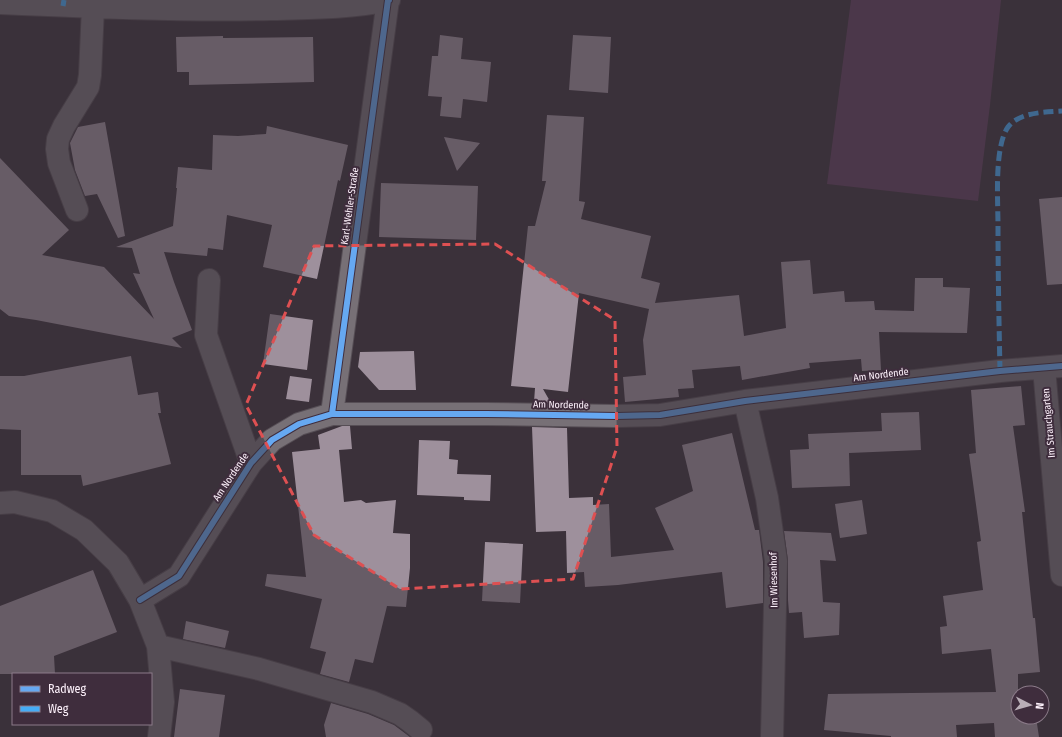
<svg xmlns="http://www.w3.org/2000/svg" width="1062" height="737" font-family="'Fira Sans Condensed',sans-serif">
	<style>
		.green { fill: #603f5d }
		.building { fill: #9e909c }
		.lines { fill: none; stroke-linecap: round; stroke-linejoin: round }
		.minor-casing { stroke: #564e55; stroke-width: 24 }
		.minor { stroke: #777076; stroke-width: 22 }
		.quiet { stroke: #46acf6; stroke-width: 5; stroke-dasharray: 10 5; stroke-linecap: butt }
		.cycleway-casing { stroke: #3f2d3d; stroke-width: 8 }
		.cycleway { stroke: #66a8f1; stroke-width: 6 }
		.marked { fill: none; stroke: #de5052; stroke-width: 3; stroke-dasharray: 8 5; stroke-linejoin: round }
		.labels { text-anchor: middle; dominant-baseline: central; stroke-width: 4; stroke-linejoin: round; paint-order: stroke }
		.street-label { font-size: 10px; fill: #fdf1fb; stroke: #3f2d3d }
	</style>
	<rect width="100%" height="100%" fill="#3b313a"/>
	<!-- green -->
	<path class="green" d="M 851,0 L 1001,0 L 990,105 L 978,201 L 827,184 Z"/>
	<!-- building -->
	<path class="building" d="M 440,35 L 463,38 L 461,59 L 491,62 L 487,102 L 463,99 L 461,118 L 440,116 L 442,97 L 428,96 L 432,56 L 438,56 Z
		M 573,35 L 611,37 L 608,93 L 569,90 Z
		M 223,36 L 223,38 L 313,37 L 314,82 L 189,85 L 189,72 L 177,72 L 176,37 Z
		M 547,115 L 584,117 L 579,201 L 585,202 L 581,219 L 651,236 L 641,278 L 660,283 L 655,303 L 739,295 L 744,336 L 786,328 L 781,262 L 810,260 L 813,294 L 844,291 L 845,302 L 874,301 L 875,310 L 914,311 L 915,278 L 943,278 L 943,287 L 970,288 L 967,333 L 879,332 L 881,370 L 862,371 L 861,359 L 809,363 L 810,368 L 742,380 L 740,366 L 692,370 L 694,388 L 678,389 L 679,397 L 625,402 L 623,377 L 646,375 L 643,340 L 649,309 L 579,293 L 568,392 L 543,389 L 551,403 L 534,402 L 535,388 L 511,386 L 528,226 L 535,226 L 546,181 L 542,181 Z
		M 105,122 L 125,236 L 118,238 L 97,194 L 85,196 L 75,170 L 70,143 L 78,127 Z
		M 267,126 L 348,145 L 340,181 L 338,180 L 317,279 L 263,267 L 272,225 L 227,215 L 223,250 L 208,248 L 207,256 L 164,252 L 174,282 L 192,330 L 172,338 L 182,348 L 36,320 L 9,316 L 0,309 L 0,158 L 69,230 L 42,255 L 104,267 L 154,319 L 133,273 L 140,274 L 132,248 L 116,247 L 173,226 L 177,188 L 176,188 L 178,167 L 212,170 L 213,135 L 238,136 L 266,134 Z
		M 444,137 L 480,143 L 457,171 Z
		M 381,183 L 478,186 L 476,240 L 379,237 Z
		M 1062,197 L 1062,284 L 1047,285 L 1039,199 Z
		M 270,314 L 313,320 L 307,370 L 263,364 Z
		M 414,351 L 416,390 L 379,390 L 358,367 L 360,352 Z
		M 131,356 L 138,395 L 158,392 L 161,413 L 158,413 L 171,464 L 83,486 L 81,475 L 21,475 L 21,430 L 0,429 L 0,376 L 24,376 Z
		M 290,376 L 312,379 L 309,402 L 286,399 Z
		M 1021,386 L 1025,425 L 1013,426 L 1025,512 L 1022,512 L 1033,618 L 1035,618 L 1040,672 L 1018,674 L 1018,717 L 1036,717 L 1039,737 L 995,737 L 994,723 L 956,725 L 957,737 L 891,737 L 891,736 L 824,730 L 828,694 L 996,692 L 991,649 L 942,654 L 940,627 L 947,626 L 943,596 L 983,590 L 977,542 L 981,541 L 969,454 L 976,453 L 971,390 Z
		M 919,412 L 921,450 L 849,453 L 850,486 L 792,488 L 790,450 L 809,449 L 808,434 L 882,431 L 881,413 Z
		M 342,426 L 350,426 L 352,449 L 339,450 L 344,502 L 361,500 L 366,503 L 396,500 L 393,533 L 410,534 L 410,568 L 406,607 L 387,606 L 373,663 L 355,659 L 349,682 L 320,674 L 326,652 L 310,648 L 322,599 L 265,586 L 267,574 L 306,577 L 292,452 L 320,449 L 318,435 Z
		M 532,427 L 567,428 L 569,498 L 593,497 L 593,505 L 609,504 L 611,557 L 674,550 L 655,508 L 693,491 L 682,445 L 732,433 L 755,530 L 759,530 L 763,562 L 763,603 L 726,608 L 722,572 L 618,585 L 585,587 L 584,572 L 567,573 L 566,531 L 536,532 Z
		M 419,440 L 450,441 L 449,459 L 458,460 L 457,474 L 491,475 L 490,501 L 464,500 L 464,497 L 417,495 Z
		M 862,500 L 867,534 L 840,538 L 835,504 Z
		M 784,531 L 831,533 L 836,561 L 820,560 L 823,602 L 840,603 L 839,635 L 804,638 L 802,612 L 789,613 L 788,600 L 788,561 Z
		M 485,542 L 523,544 L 520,603 L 482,601 Z
		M 93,570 L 117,632 L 54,656 L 55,674 L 0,674 L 0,606 Z
		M 186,621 L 229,631 L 225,648 L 183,639 Z
		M 180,689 L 225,695 L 219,737 L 174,737 Z
		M 331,703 L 368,714 L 394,725 L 410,737 L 326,737 L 324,725 Z"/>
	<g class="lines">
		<!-- minor casing -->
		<g class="minor-casing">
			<path id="minor" d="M 0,3 C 90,7 181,11 271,9 C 310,8 350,8 389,0
				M 77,210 L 59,163 L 57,149 L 58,139 L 64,126 L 88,87 L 90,75 L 93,7
				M 209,280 L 206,335 L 251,463
				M 1044,368 L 1062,575
				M 745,401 L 767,498 L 776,561 L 772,737
				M 332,414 L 388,0
				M 0,503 L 15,502 L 52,511 L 84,530 L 118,563 L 140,600 L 158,646 L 163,702 L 159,737
				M 140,600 L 179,576 L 251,463 L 272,440 L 299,424 L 332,414 L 486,414 L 616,416 L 660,415 L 745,401 L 1000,371 L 1062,366
				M 158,646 L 259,669 L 372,702 L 400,714 L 410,721 L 421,730"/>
		</g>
		<!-- minor -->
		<use href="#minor" class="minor"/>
		<!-- quiet -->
		<path class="quiet" d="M 63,6 L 64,0
			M 1000,371 C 999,323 998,274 998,226 C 998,200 994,147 1008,127 C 1019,112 1046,112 1062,111"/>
		<!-- cycleway casing -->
		<g class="cycleway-casing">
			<path id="cycleway" d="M 332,414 L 388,0 L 389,0
				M 140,600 L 179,576 L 251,463 L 272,440 L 299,424 L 332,414 L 486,414 L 616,416 L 660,415 L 745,401 L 1000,371 L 1062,366"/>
		</g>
		<!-- cycleway -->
		<use href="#cycleway" class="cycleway"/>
	</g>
	<!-- marked area -->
	<path d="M0 0H1062V737H0ZM 495,244 L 615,320 L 617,447 L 573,579 L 400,589 L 314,535 L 246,405 L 314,246 Z" fill="#3b313a" fill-opacity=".55" fill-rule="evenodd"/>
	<path class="marked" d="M 495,244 L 615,320 L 617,447 L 573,579 L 400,589 L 314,535 L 246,405 L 314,246 Z"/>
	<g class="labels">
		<!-- street labels -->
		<g class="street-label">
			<text transform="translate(350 206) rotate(-82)">Karl-Wehler-Straße</text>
			<text transform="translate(881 375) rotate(-7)">Am Nordende</text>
			<text transform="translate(561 405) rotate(1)">Am Nordende</text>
			<text transform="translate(1049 423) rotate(-95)">Im Strauchgarten</text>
			<text transform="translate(231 477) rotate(-56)">Am Nordende</text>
			<text transform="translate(774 580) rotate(-91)">Im Wiesenhof</text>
		</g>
	</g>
	<!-- legend -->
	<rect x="12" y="673" width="140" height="52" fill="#3f2d3d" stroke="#8b7b89"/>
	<rect x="20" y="686" width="20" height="6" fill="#66a8f1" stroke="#8b7b89"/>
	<text x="48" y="693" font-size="12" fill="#fdf1fb">Radweg</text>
	<rect x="20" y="706" width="20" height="6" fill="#46acf6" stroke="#8b7b89"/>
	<text x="48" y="713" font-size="12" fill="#fdf1fb">Weg</text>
	<!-- north arrow -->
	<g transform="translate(1030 705) rotate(96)"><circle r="19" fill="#3f2d3d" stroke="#8b7b89"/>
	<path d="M0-3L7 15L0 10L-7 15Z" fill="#b9aeb7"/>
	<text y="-6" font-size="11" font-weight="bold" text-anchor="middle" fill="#fdf1fb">N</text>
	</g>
</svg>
